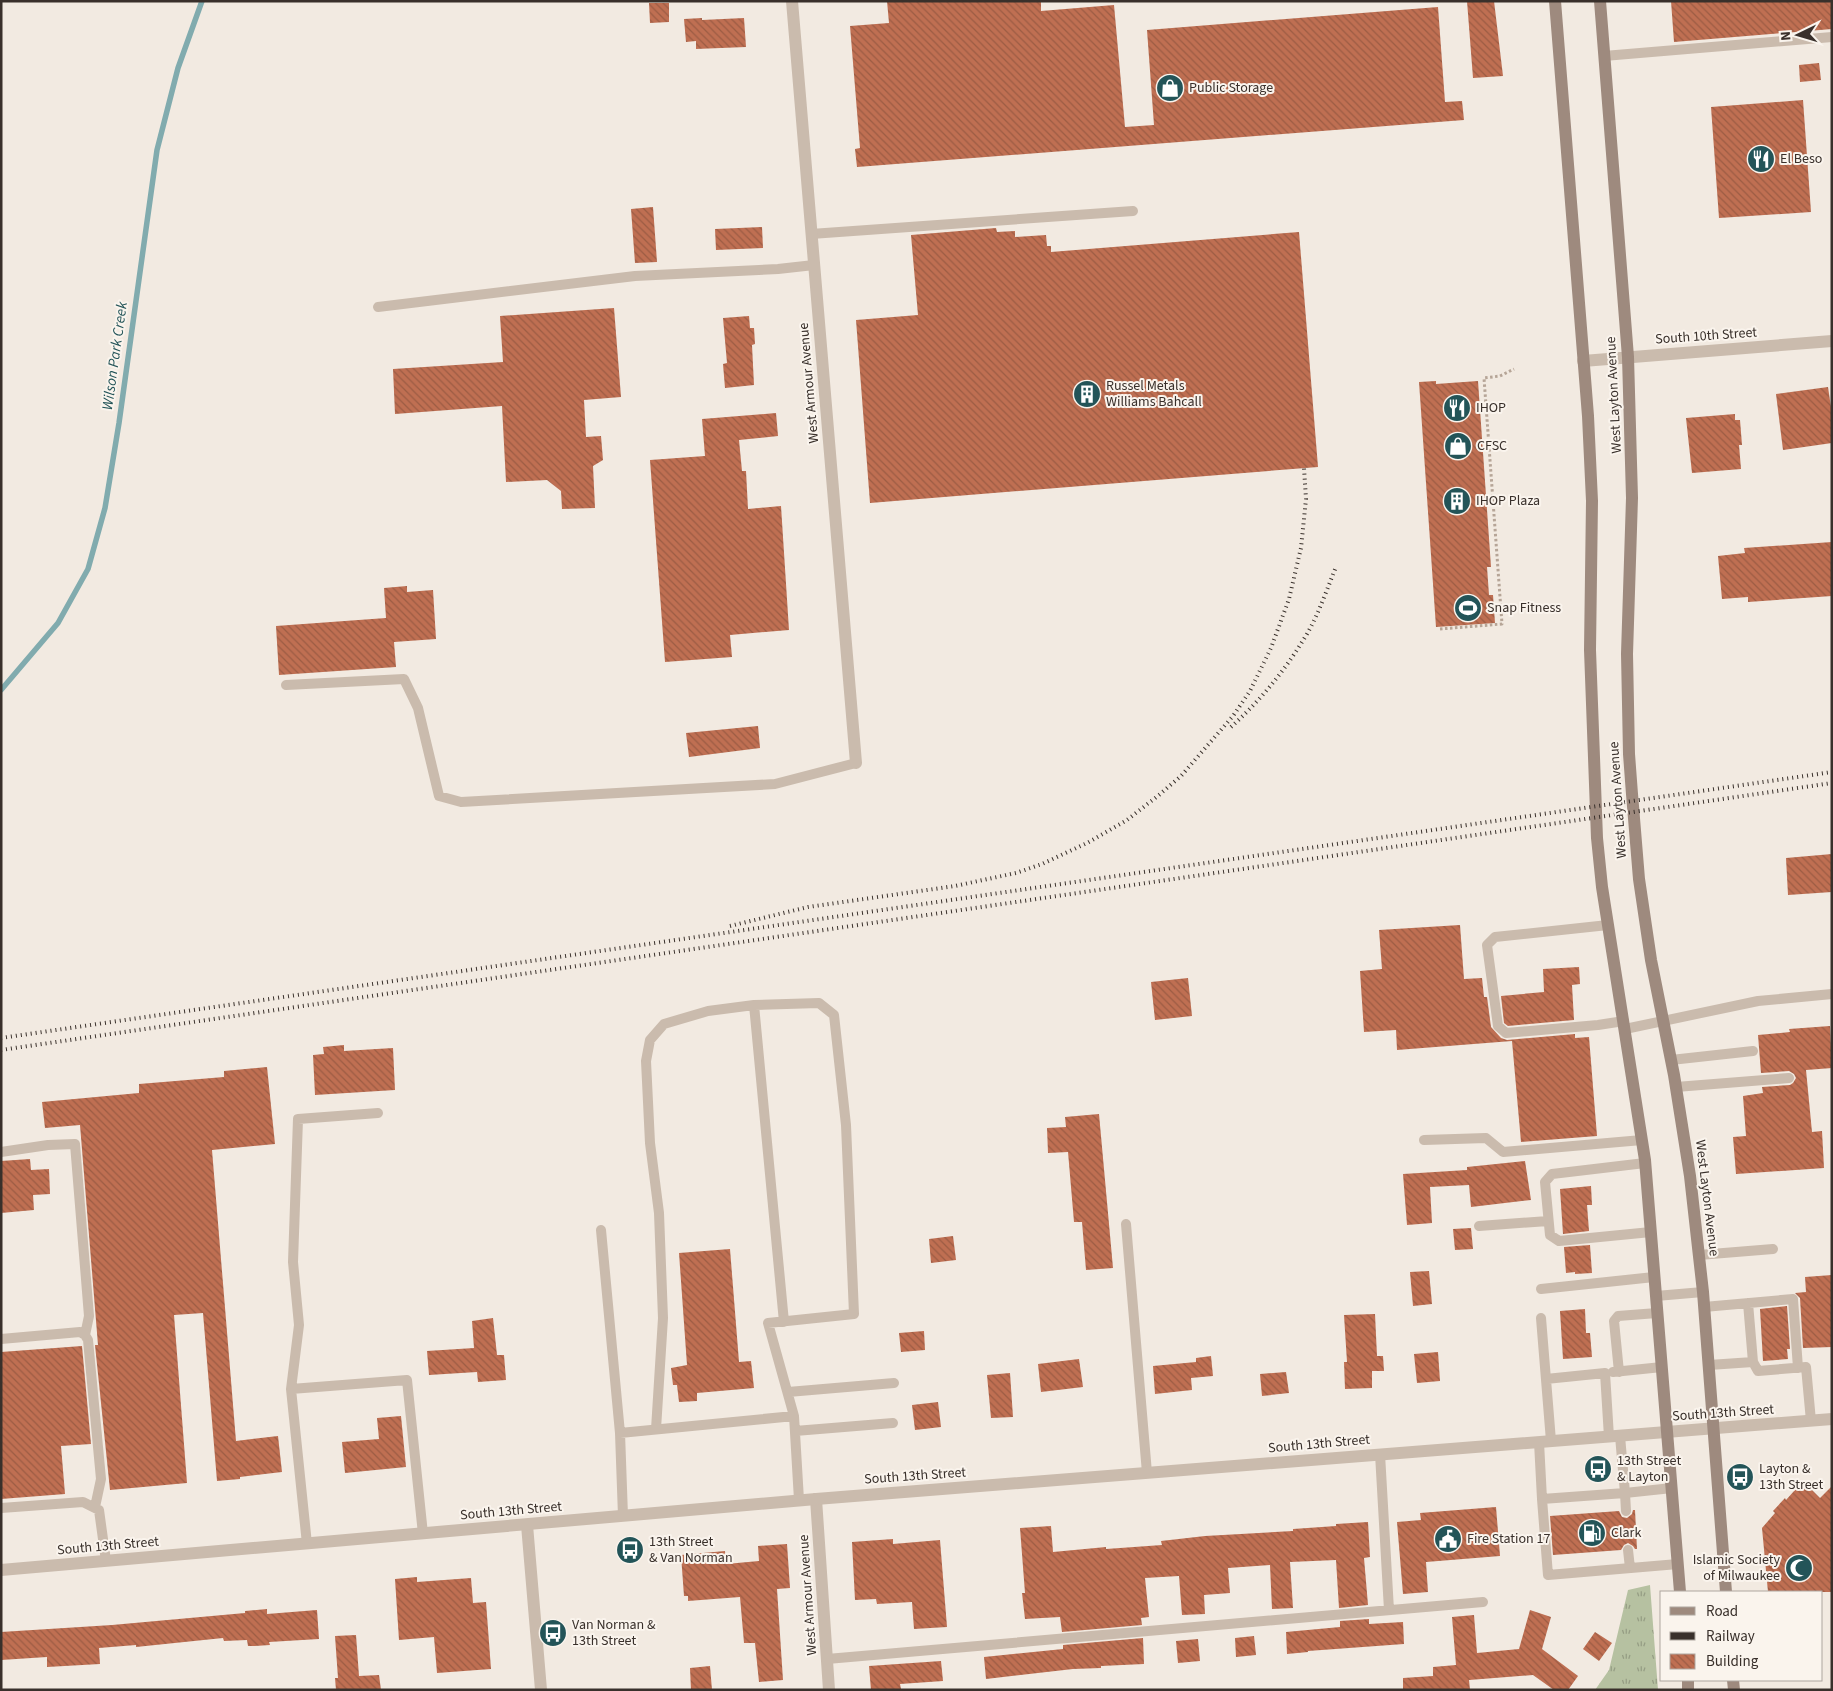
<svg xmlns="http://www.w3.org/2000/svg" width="1833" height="1691" font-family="'Source Sans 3',sans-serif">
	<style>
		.grass { fill: url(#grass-tufts) }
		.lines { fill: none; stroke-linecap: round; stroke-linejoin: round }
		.stream { stroke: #81abae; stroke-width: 5.5 }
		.building { fill: url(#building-back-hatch) }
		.path { stroke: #b6a597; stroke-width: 3; stroke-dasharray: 2.5 2.5; stroke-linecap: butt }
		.service { stroke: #cabbad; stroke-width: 10 }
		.minor { stroke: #cabbad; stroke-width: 12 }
		.tertiary { stroke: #cabbad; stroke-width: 12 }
		.secondary { stroke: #9e8a7e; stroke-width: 12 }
		.rail { stroke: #39302b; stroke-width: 4; stroke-dasharray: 1 4; stroke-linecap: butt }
		.labels { text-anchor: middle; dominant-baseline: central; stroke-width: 4; stroke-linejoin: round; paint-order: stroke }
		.poi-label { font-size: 14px; fill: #39302b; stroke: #faf4ed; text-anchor: start }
		.street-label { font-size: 14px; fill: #39302b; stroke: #faf4ed }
		.water-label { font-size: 15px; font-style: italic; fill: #235458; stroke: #faf4ed }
	</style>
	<defs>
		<pattern id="grass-tufts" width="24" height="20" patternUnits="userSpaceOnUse" patternTransform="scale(1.25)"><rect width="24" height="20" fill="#b6c1a1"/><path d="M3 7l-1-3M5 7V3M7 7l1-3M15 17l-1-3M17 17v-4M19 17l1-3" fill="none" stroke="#959d83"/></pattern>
		<pattern id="building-back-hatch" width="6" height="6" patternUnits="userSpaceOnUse" patternTransform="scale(1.25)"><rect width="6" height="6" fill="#bf6f52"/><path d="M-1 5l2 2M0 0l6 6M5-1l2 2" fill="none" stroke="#9c5c44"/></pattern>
	</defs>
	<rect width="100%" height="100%" fill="#f2eae1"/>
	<!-- grass -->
	<path class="grass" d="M 1650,1585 L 1658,1690 L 1595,1690 L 1609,1670 L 1628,1590 Z"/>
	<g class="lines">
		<!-- stream -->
		<path class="stream" d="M 1,690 L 58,623 L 88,569 L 105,508 L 119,423 L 157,150 L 178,68 L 202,1"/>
	</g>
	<!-- building -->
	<path class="building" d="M 887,1 L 1041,1 L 1041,11 L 1114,5 L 1125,127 L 1154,125 L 1147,30 L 1438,7 L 1445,102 L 1462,101 L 1464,120 L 857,167 L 855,149 L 860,148 L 850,26 L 889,23 Z
		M 1467,1 L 1494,1 L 1503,76 L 1473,78 Z
		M 1671,1 L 1832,1 L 1832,29 L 1674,42 Z
		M 649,3 L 669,3 L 669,22 L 650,23 Z
		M 702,18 L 702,20 L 744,18 L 746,47 L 696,49 L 696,41 L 686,42 L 684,19 Z
		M 1819,63 L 1821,80 L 1800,82 L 1799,65 Z
		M 1803,100 L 1811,212 L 1719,218 L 1711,107 Z
		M 653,207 L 657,262 L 635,263 L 631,209 Z
		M 762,227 L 763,248 L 716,250 L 715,229 Z
		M 996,228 L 997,232 L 1015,231 L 1015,237 L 1046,235 L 1047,246 L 1051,246 L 1051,252 L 1299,232 L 1318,467 L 870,503 L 856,320 L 918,315 L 911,235 Z
		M 614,308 L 621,397 L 584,400 L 586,437 L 601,436 L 603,460 L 593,466 L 595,508 L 562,509 L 561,491 L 547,480 L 506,482 L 502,406 L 395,414 L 393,369 L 503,362 L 500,316 Z
		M 749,316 L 750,328 L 754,328 L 755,344 L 752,345 L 754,385 L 725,388 L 723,364 L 727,363 L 723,318 Z
		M 1436,381 L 1436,384 L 1478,381 L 1491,567 L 1487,567 L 1489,595 L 1493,595 L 1495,623 L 1436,627 L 1419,382 Z
		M 1828,387 L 1832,414 L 1832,443 L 1783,450 L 1776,394 Z
		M 776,413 L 778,436 L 739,440 L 742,471 L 746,471 L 748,509 L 781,506 L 789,630 L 730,635 L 732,657 L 665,662 L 650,460 L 705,456 L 702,419 Z
		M 1735,414 L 1735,420 L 1740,420 L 1742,445 L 1739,445 L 1741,469 L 1692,473 L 1686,418 Z
		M 1832,542 L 1832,596 L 1748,602 L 1748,597 L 1722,599 L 1718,556 L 1745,553 L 1744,548 Z
		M 407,586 L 407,592 L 433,590 L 436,639 L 394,642 L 396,667 L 279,675 L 276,626 L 386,618 L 384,588 Z
		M 758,726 L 760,748 L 689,757 L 686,733 Z
		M 1832,854 L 1832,892 L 1788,895 L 1786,858 Z
		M 1460,925 L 1464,979 L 1482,978 L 1484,997 L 1487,997 L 1491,1027 L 1501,1038 L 1507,1040 L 1575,1034 L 1575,1038 L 1589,1037 L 1597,1136 L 1521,1142 L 1512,1041 L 1397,1050 L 1396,1030 L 1364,1032 L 1360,971 L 1382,969 L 1379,930 Z
		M 1579,967 L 1580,984 L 1572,985 L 1574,1020 L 1508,1026 L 1504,1023 L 1501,996 L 1544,992 L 1543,969 Z
		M 1188,978 L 1192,1016 L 1155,1020 L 1151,982 Z
		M 1830,1026 L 1832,1068 L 1806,1070 L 1812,1132 L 1822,1131 L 1824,1168 L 1736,1174 L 1733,1137 L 1746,1136 L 1743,1096 L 1763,1093 L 1762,1087 L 1790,1085 L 1793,1083 L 1796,1078 L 1794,1074 L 1789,1071 L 1761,1073 L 1758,1035 L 1790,1032 L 1789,1029 Z
		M 344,1045 L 344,1051 L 393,1048 L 395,1090 L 315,1095 L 313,1055 L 324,1054 L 323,1047 Z
		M 267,1067 L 275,1144 L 212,1150 L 236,1441 L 278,1436 L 282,1472 L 240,1477 L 240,1479 L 217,1481 L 203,1313 L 174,1315 L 187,1483 L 110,1490 L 95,1345 L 98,1345 L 80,1125 L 45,1128 L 42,1102 L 139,1093 L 139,1084 L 224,1077 L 224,1071 Z
		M 1099,1114 L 1113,1268 L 1086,1270 L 1082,1222 L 1074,1222 L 1068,1152 L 1048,1153 L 1047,1128 L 1066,1127 L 1065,1117 Z
		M 30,1159 L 31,1170 L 49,1169 L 50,1194 L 33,1195 L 34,1210 L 1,1213 L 1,1161 Z
		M 1525,1161 L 1531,1200 L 1471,1207 L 1469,1185 L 1430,1187 L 1432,1223 L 1407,1225 L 1403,1174 L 1467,1170 L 1467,1167 Z
		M 1591,1186 L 1592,1205 L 1587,1205 L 1589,1231 L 1563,1234 L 1560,1189 Z
		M 1471,1228 L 1473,1249 L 1455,1250 L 1453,1229 Z
		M 953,1236 L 956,1260 L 931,1263 L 929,1239 Z
		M 1590,1245 L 1592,1273 L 1575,1274 L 1575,1272 L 1566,1273 L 1564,1247 Z
		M 730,1249 L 739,1362 L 751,1361 L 754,1388 L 697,1393 L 697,1401 L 679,1402 L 677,1385 L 673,1385 L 671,1368 L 687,1365 L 679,1253 Z
		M 1429,1271 L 1432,1304 L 1413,1306 L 1410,1272 Z
		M 1832,1275 L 1832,1347 L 1803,1348 L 1800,1298 L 1795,1293 L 1806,1292 L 1805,1277 Z
		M 1787,1306 L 1790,1349 L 1787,1349 L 1788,1359 L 1763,1361 L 1760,1309 Z
		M 1585,1309 L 1586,1333 L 1590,1333 L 1592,1357 L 1563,1359 L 1560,1311 Z
		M 1375,1314 L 1377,1356 L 1383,1356 L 1384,1371 L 1372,1371 L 1372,1388 L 1345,1389 L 1344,1362 L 1347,1362 L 1344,1315 Z
		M 493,1318 L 497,1355 L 504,1355 L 506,1380 L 478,1382 L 477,1372 L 429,1375 L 427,1351 L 474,1348 L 472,1321 Z
		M 924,1331 L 925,1350 L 901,1352 L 899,1333 Z
		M 82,1346 L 91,1444 L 61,1446 L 65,1494 L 1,1499 L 1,1352 Z
		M 1438,1352 L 1440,1381 L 1417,1383 L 1414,1354 Z
		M 1211,1356 L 1213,1376 L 1191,1378 L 1192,1390 L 1155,1394 L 1153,1366 L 1196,1362 L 1196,1358 Z
		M 1079,1359 L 1083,1387 L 1041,1392 L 1038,1364 Z
		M 1286,1372 L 1289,1393 L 1262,1396 L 1260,1374 Z
		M 1010,1373 L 1013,1417 L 991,1418 L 987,1375 Z
		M 938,1402 L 941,1427 L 915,1430 L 912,1405 Z
		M 401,1416 L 406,1467 L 345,1473 L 342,1442 L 379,1439 L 377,1418 Z
		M 1803,1481 L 1820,1498 L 1832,1486 L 1832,1592 L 1768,1592 L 1762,1528 L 1775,1513 L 1773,1511 L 1785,1498 L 1786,1500 Z
		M 1496,1507 L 1500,1556 L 1426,1562 L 1428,1592 L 1403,1594 L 1397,1522 L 1421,1520 L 1420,1513 Z
		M 1633,1510 L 1635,1510 L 1637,1549 L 1635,1549 L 1633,1546 L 1628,1543 L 1624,1545 L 1621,1550 L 1553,1555 L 1550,1516 L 1619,1511 L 1622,1517 L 1627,1518 L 1632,1514 Z
		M 1368,1522 L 1370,1557 L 1364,1558 L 1368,1605 L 1339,1608 L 1336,1560 L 1290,1562 L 1293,1608 L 1272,1609 L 1270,1565 L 1228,1568 L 1230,1593 L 1204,1595 L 1205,1614 L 1182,1615 L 1179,1576 L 1145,1578 L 1149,1617 L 1141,1618 L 1142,1625 L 1062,1632 L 1060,1617 L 1025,1619 L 1022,1593 L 1025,1593 L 1020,1528 L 1051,1526 L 1053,1552 L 1106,1547 L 1106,1549 L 1162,1545 L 1161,1541 L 1205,1536 L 1293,1531 L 1293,1529 L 1336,1526 L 1336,1524 Z
		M 893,1539 L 893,1544 L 940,1540 L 947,1627 L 914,1629 L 912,1602 L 877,1604 L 876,1599 L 855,1600 L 852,1542 Z
		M 787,1544 L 790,1588 L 777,1589 L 783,1680 L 759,1682 L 755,1643 L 744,1643 L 740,1597 L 688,1601 L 688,1596 L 684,1596 L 681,1555 L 725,1551 L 726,1564 L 759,1561 L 758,1546 Z
		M 417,1577 L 417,1582 L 471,1578 L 473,1603 L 486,1602 L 491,1669 L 437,1673 L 434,1637 L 399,1640 L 395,1579 Z
		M 267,1609 L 267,1614 L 317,1610 L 319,1639 L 269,1642 L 270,1645 L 255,1646 L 248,1646 L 247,1640 L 224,1641 L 223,1638 L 136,1647 L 136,1645 L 99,1648 L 100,1664 L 47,1667 L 47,1657 L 1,1660 L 1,1632 L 112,1625 L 245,1613 L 245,1611 Z
		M 1530,1610 L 1551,1617 L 1542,1649 L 1578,1676 L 1568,1690 L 1554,1690 L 1533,1675 L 1469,1680 L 1470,1690 L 1403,1690 L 1403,1678 L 1433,1676 L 1433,1667 L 1456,1665 L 1452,1617 L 1474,1615 L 1477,1653 L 1519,1649 Z
		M 1369,1619 L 1369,1624 L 1403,1622 L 1404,1644 L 1308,1651 L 1308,1652 L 1287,1654 L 1286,1632 L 1340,1627 L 1340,1621 Z
		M 1595,1632 L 1612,1643 L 1599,1661 L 1583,1649 Z
		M 356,1635 L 359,1676 L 379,1675 L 381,1690 L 336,1690 L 335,1678 L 338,1678 L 335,1636 Z
		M 1254,1636 L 1256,1655 L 1236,1657 L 1235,1638 Z
		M 1143,1638 L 1144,1664 L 1101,1666 L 1101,1668 L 1073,1669 L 986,1679 L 984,1657 L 1063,1649 L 1063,1645 Z
		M 1198,1639 L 1200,1661 L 1178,1663 L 1176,1641 Z
		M 941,1661 L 943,1681 L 900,1684 L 901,1689 L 871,1690 L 869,1666 Z
		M 710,1666 L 712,1690 L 691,1690 L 690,1668 Z"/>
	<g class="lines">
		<!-- path -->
		<path class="path" d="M 1440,629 L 1502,624 L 1484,378 L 1500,376 L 1514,369"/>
		<!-- service -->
		<path class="service" d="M 1604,56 L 1832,37
			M 811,234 L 1133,211
			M 378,307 L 635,276 L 778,269 L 814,265
			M 286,685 L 404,679 L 418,708 L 439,796 L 461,802 L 775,784 L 856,763
			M 1608,925 L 1495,937 L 1487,945 L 1498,1026 L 1506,1033 L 1598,1025 L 1624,1021
			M 754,1005 L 784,1322
			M 1625,1029 L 1758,1001 L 1832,994
			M 1671,1060 L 1753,1051
			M 1676,1087 L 1789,1078
			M 1424,1140 L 1486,1138 L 1503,1152 L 1642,1140
			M 1,1152 L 48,1145 L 75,1144 L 89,1316 L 85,1335
			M 1645,1163 L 1552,1174 L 1545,1182 L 1550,1235 L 1559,1241 L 1651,1232
			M 1126,1224 L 1147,1473
			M 1479,1226 L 1548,1221
			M 601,1230 L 620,1433 L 623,1516
			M 1699,1255 L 1773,1249
			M 1541,1289 L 1654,1277
			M 1656,1296 L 1703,1292
			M 1748,1303 L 1753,1362 L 1758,1371 L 1806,1367 L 1811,1421
			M 1704,1307 L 1793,1299 L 1798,1368
			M 1541,1318 L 1551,1441
			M 1,1339 L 80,1332 L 85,1335 L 88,1340 L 101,1479 L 95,1507
			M 1709,1365 L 1753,1362
			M 1613,1372 L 1662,1367
			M 1619,1372 L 1614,1321 L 1618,1316 L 1657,1313
			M 1546,1379 L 1605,1373 L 1609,1437
			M 291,1389 L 299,1325 L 293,1262 L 298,1119 L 378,1113
			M 788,1392 L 894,1383
			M 656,1429 L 663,1318 L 659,1213 L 650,1143 L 646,1061 L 650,1040 L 664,1024 L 708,1011 L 754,1005 L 819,1003 L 834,1015 L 846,1125 L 854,1314 L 768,1323 L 794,1416
			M 795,1431 L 893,1423
			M 620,1433 L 794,1416 L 799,1500
			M 1539,1442 L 1542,1499 L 1625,1493 L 1620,1436
			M 1380,1454 L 1389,1610
			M 1542,1499 L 1548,1575 L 1678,1564
			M 1,1508 L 83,1502 L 99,1510 L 106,1561
			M 1626,1511 L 1625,1493 L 1672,1488
			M 307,1544 L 291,1389 L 407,1380 L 423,1534
			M 1628,1550 L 1630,1568
			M 827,1659 L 1483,1602"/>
		<!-- minor -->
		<path class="minor" d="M 792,1 L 856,763
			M 1583,361 L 1832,341
			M 816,1499 L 829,1690
			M 527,1525 L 541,1690"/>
		<!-- tertiary -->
		<path class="tertiary" d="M 1,1570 L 816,1499 L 1832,1419"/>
		<!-- secondary -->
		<path class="secondary" d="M 1555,1 L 1588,416 L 1592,501 L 1590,650 L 1597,838 L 1602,887 L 1645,1160 L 1680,1592
			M 1600,1 L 1628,357 L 1632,498 L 1627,654 L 1629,754 L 1632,794 L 1639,879 L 1651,960 L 1674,1075 L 1690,1176 L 1703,1292 L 1726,1592
			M 1688,1680 L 1688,1690
			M 1733,1680 L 1734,1690"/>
		<!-- rail -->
		<path class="rail" d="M 1231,727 C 1261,700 1286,669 1307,634 C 1319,613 1327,589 1336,567
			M 730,926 L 808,907 L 955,886 L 1016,873 L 1042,864 L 1087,843 L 1127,820 L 1159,795 L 1181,776 L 1233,716 L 1250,691 L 1271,648 L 1289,599 L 1301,548 L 1306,499 L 1304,468
			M 1,1038 L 1832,772
			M 1,1050 L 1832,783"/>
	</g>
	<!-- icons -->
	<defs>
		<g id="shop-disc" transform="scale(1.4375)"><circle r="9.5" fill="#235458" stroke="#faf4ed"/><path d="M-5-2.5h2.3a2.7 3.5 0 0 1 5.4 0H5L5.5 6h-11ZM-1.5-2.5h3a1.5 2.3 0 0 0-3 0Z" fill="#fff"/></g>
		<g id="restaurant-disc" transform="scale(1.4375)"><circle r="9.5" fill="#235458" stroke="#faf4ed"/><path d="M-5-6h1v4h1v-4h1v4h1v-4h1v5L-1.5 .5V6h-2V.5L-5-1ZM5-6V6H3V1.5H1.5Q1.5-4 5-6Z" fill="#fff"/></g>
		<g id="building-disc" transform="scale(1.4375)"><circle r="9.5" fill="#235458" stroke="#faf4ed"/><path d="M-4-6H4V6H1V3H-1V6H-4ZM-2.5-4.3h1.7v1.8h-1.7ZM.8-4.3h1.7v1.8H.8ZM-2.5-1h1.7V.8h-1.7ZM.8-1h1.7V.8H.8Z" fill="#fff"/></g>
		<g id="stadium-disc" transform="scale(1.4375)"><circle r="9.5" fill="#235458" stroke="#faf4ed"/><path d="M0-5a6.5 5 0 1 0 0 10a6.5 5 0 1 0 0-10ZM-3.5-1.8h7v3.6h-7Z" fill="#fff"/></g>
		<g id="bus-disc" transform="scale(1.4375)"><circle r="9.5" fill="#235458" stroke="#faf4ed"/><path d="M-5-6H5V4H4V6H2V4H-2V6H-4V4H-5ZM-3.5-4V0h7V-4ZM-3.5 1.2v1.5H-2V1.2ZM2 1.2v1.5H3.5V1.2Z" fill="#fff"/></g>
		<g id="fuel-disc" transform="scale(1.4375)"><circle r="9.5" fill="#235458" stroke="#faf4ed"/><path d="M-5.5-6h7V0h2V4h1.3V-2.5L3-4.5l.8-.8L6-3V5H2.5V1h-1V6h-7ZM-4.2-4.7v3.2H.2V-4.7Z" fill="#fff"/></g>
		<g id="civic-disc" transform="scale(1.4375)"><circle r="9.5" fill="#235458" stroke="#faf4ed"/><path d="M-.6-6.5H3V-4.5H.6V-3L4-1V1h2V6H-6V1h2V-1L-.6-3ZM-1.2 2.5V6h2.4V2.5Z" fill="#fff"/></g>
		<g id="mosque-disc" transform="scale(1.4375)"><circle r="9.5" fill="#235458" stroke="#faf4ed"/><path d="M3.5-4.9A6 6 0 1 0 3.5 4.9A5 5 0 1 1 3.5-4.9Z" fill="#fff"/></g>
	</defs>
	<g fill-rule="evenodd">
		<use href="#shop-disc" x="1170" y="88"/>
		<use href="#restaurant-disc" x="1761" y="159"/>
		<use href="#building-disc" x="1087" y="394"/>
		<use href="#restaurant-disc" x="1457" y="408"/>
		<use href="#shop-disc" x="1458" y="446"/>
		<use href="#building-disc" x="1457" y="501"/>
		<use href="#stadium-disc" x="1468" y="608"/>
		<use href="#bus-disc" x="1598" y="1469"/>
		<use href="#bus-disc" x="1740" y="1477"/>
		<use href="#fuel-disc" x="1592" y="1533"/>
		<use href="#civic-disc" x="1448" y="1539"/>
		<use href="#bus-disc" x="630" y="1550"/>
		<use href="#mosque-disc" x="1799" y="1568"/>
		<use href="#bus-disc" x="553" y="1633"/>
	</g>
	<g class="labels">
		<!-- poi labels -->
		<g class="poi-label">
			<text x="1189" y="88">Public Storage</text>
			<text x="1780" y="159">El Beso</text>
			<text x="1106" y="386">Russel Metals<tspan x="1106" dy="16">Williams Bahcall</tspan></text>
			<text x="1476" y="408">IHOP</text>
			<text x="1477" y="446">CFSC</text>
			<text x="1476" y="501">IHOP Plaza</text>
			<text x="1487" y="608">Snap Fitness</text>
			<text x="1617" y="1461">13th Street<tspan x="1617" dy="16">&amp; Layton</tspan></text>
			<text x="1759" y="1469">Layton &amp;<tspan x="1759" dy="16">13th Street</tspan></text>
			<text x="1611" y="1533">Clark</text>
			<text x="1467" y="1539">Fire Station 17</text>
			<text x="649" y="1542">13th Street<tspan x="649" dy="16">&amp; Van Norman</tspan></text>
			<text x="1780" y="1560" text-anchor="end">Islamic Society<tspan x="1780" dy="16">of Milwaukee</tspan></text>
			<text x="572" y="1625">Van Norman &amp;<tspan x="572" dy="16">13th Street</tspan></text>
		</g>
		<!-- street labels -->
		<g class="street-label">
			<text transform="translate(1706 336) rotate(-4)">South 10th Street</text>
			<text transform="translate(809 383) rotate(-95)">West Armour Avenue</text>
			<text transform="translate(1614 395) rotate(-93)">West Layton Avenue</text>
			<text transform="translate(1618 800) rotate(-94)">West Layton Avenue</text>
			<text transform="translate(1707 1198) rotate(83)">West Layton Avenue</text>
			<text transform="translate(1723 1413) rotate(-4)">South 13th Street</text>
			<text transform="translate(1319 1444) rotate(-5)">South 13th Street</text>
			<text transform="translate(915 1476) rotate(-4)">South 13th Street</text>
			<text transform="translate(511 1511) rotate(-5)">South 13th Street</text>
			<text transform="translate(108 1546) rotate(-5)">South 13th Street</text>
			<text transform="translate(808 1595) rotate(-94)">West Armour Avenue</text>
		</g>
		<!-- water labels -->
		<g class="water-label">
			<text transform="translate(115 356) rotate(-82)">Wilson Park Creek</text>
		</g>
	</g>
	<!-- border -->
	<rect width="1833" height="1691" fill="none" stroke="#39302b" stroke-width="5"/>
	<!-- legend -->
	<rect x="1660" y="1591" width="162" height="90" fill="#faf4ed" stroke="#ada69f"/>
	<rect x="1670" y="1607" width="25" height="8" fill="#9e8a7e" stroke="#ada69f"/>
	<text x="1706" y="1616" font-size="15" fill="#39302b">Road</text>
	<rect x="1670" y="1632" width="25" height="8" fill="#39302b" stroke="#ada69f"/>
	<text x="1706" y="1641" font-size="15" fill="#39302b">Railway</text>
	<rect x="1670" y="1654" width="25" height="15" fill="url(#building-back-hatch)" stroke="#ada69f"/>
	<text x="1706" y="1666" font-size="15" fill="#39302b">Building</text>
	<!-- north arrow -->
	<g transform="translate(1798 35) rotate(265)" stroke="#faf4ed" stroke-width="4" paint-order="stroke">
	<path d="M0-4L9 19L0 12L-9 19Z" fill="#39302b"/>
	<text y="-8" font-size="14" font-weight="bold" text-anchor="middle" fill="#39302b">N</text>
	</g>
</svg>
